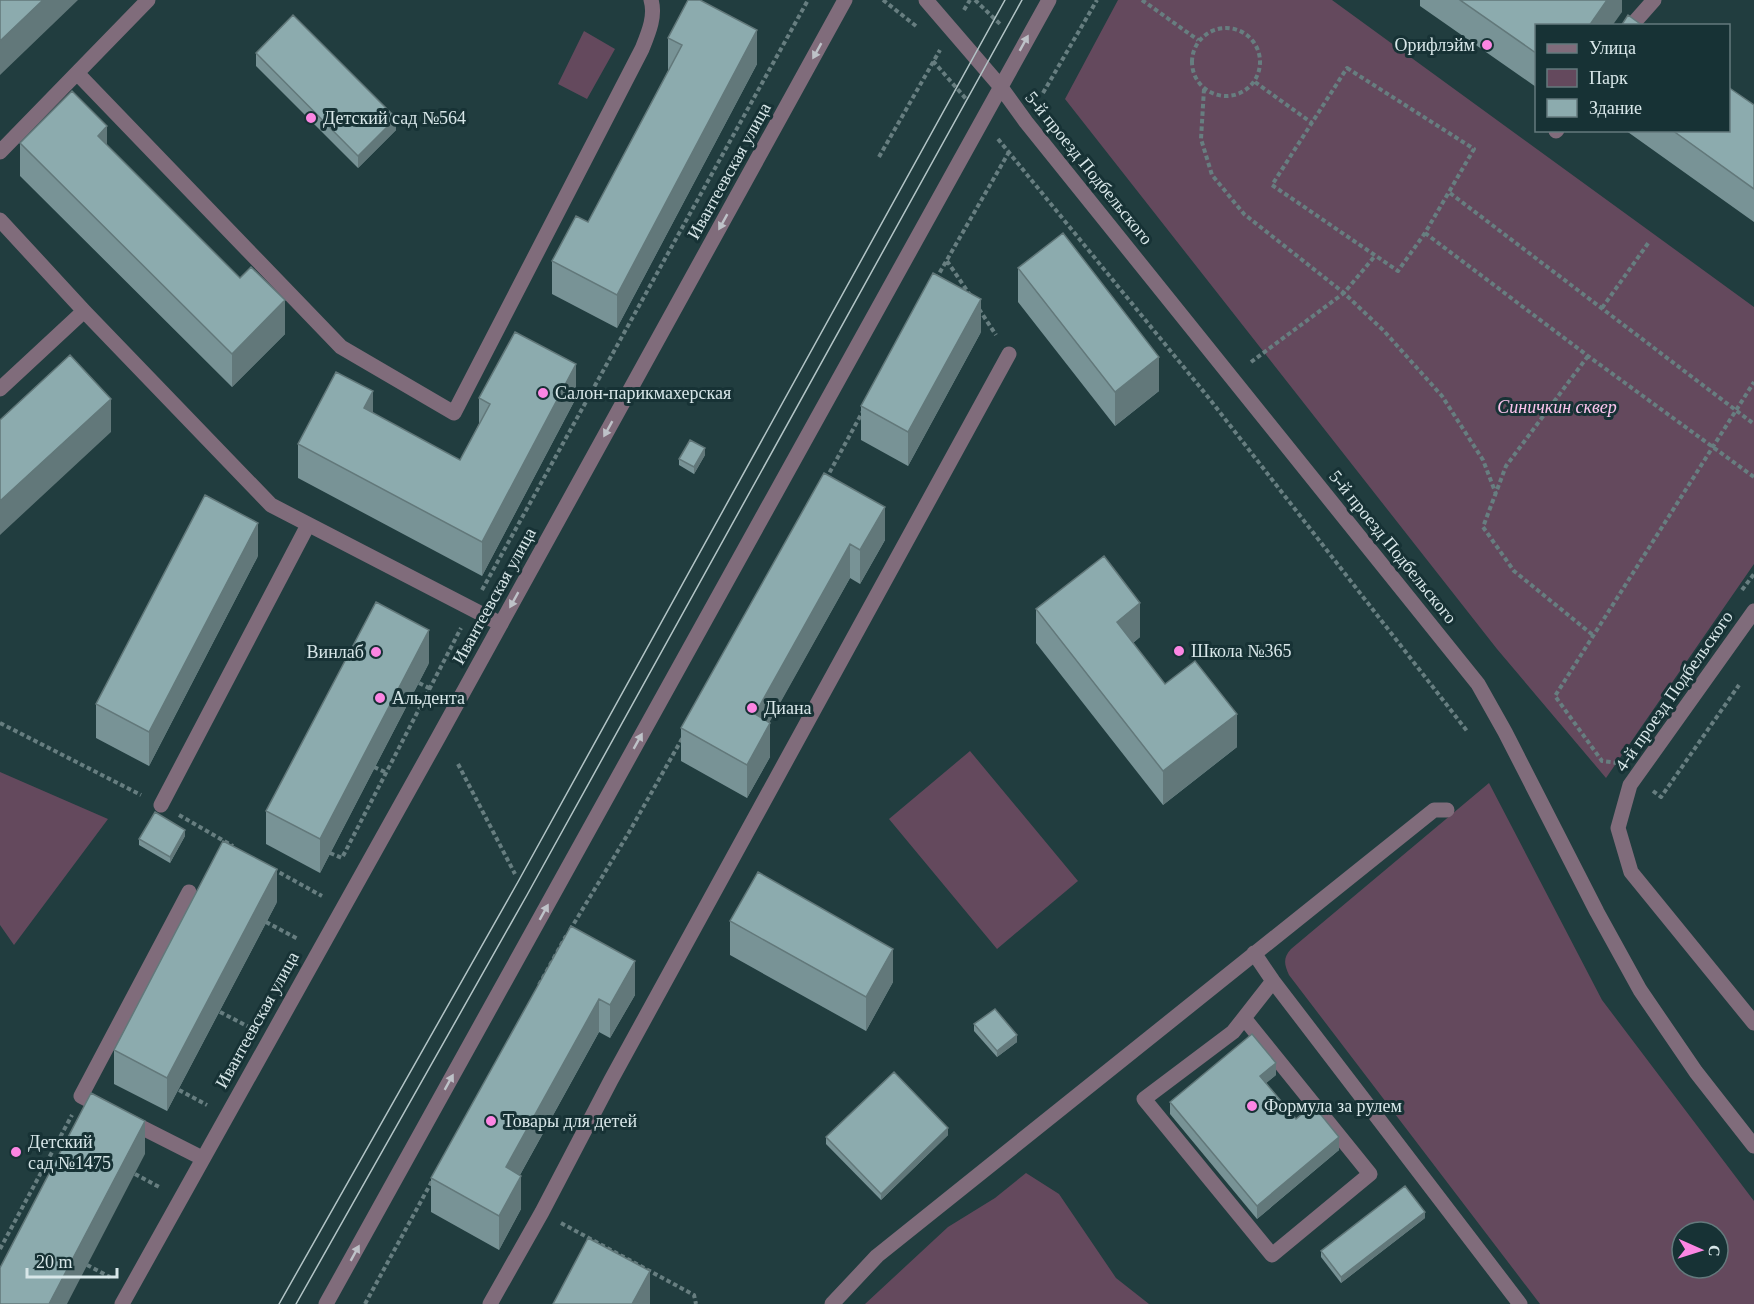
<svg xmlns="http://www.w3.org/2000/svg" width="1754" height="1304" font-family="'Times New Roman',serif">
	<style>
		.green { fill: #64495d; fill-rule: evenodd }
		.lines { fill: none; stroke-linecap: round; stroke-linejoin: round }
		.path { stroke: #677e80; stroke-width: 4; stroke-dasharray: 4.5 3; stroke-linecap: butt }
		.minor { stroke: #806c7b; stroke-width: 15 }
		.tram { stroke: #b2c4c6; stroke-width: 1.5 }
		.wall { fill: #789396 }
		.shaded-wall { fill: #62787a }
		.building { fill: #8cabae; stroke: #62787a; stroke-width: 1.5 }
		.oneway { fill: #bec2c8 }
		.poi-dot { fill: #fc86e3; stroke: #173235; stroke-width: 2 }
		.labels { text-anchor: middle; dominant-baseline: central; stroke-width: 6; stroke-linejoin: round; paint-order: stroke }
		.poi-label { font-size: 18px; fill: #d8e7e9; stroke: #173235; text-anchor: start }
		.street-label { font-size: 18px; fill: #d8e7e9; stroke: #173235 }
		.park-label { font-size: 18px; font-style: italic; fill: #fcc5ee; stroke: #173235 }
	</style>
	<rect width="100%" height="100%" fill="#213d3f"/>
	<!-- green -->
	<path class="green" d="M 1118,0 L 1332,0 L 1754,307 L 1754,564 L 1606,778 L 1497,649 L 1065,99 Z
		M 584,31 L 615,49 L 587,99 L 558,84 Z
		M 970,751 L 1078,881 L 997,949 L 889,819 Z
		M 0,772 L 108,819 L 14,945 L 0,925 Z
		M 1489,783 L 1602,1000 L 1754,1201 L 1754,1304 L 1540,1304 L 1289,975 C 1284,964 1283,958 1291,949 ZM 1682,1232 L 1718,1232 L 1718,1268 L 1682,1268 Z
		M 1026,1173 L 1059,1194 L 1116,1278 L 1149,1304 L 865,1304 L 948,1227 L 995,1198 Z"/>
	<g class="lines">
		<!-- path -->
		<path class="path" d="M 883,0 L 916,26
			M 975,0 L 1001,25
			M 1142,0 L 1198,40
			M 964,10 L 970,0
			M1192 62a34 34 0 1 1 68 0a34 34 0 1 1-68 0Z
			M 933,61 L 967,100
			M 1347,68 L 1474,149 L 1425,233 L 1398,271 L 1272,185 Z
			M 1255,82 L 1312,123
			M 1204,89 L 1201,139 L 1212,175 L 1244,214 L 1344,293 L 1384,331 L 1442,396 L 1483,460 L 1496,494
			M 1043,93 L 1097,0
			M 998,139 L 1208,397 L 1467,731
			M 879,157 L 940,50
			M 1450,193 L 1754,424
			M 1425,233 L 1588,356 L 1754,477
			M 947,261 L 970,295
			M 936,279 L 1009,152
			M 1602,308 L 1649,242
			M 979,309 L 996,335
			M 1588,356 L 1506,466 L 1483,527 L 1514,571 L 1594,636
			M 1251,362 L 1344,293 L 1375,256
			M 826,479 L 863,411
			M 482,590 L 808,0
			M 1742,590 L 1754,574
			M 419,683 L 431,689
			M 0,723 L 141,795
			M 1618,763 L 1602,761 L 1555,696 L 1754,382
			M 458,764 L 515,874
			M 374,767 L 387,773
			M 1653,791 L 1661,797 L 1739,685
			M 179,815 L 233,846
			M 330,853 L 342,858
			M 343,856 L 461,628
			M 273,869 L 322,896
			M 266,922 L 298,939
			M 570,930 L 628,834 L 683,737
			M 539,985 L 566,936
			M 220,1012 L 249,1027
			M 179,1090 L 207,1105
			M 135,1174 L 161,1188
			M 561,1223 L 694,1295 L 696,1304
			M 0,1249 L 72,1115
			M 87,1265 L 110,1277
			M 365,1304 L 432,1181"/>
		<!-- minor -->
		<path class="minor" d="M 926,0 L 1000,86 L 1026,122 L 1478,684 L 1505,732 L 1597,912 L 1640,990 L 1696,1072 L 1754,1146
			M 1631,26 L 1654,0
			M 77,73 L 341,347 L 454,413 L 642,49 C 648,34 656,16 651,0
			M 1556,131 L 1557,130
			M 0,152 L 148,0
			M 0,220 L 84,311 L 271,505 L 501,624
			M 0,389 L 84,311
			M 1754,611 L 1630,785 L 1618,828 L 1631,872 L 1754,1023
			M 161,805 L 308,525
			M 1254,953 L 1273,981 L 1520,1304
			M 1244,1018 L 1370,1174 L 1272,1255 L 1144,1099 L 1233,1032 L 1273,981
			M 106,1109 L 81,1096 L 189,892
			M 127,1120 L 202,1158
			M 122,1304 L 438,738 L 845,0
			M 326,1304 L 1049,0
			M 490,1304 L 542,1212 L 611,1080 L 1009,354
			M 832,1304 L 877,1256 L 1434,810 L 1447,810"/>
		<!-- tram -->
		<path class="tram" d="M 279,1304 L 519,880 L 1005,0
			M 296,1304 L 527,895 L 1022,0"/>
	</g>
	<!-- wall -->
	<path class="wall" d="M 1420,0 L 1622,0 L 1622,12 L 1536,26 L 1536,87 L 1420,6 Z
		M 668,38 L 757,64 L 617,328 L 552,294 L 552,261 L 588,222 L 668,71 Z
		M 256,53 L 396,130 L 358,168 L 256,66 Z
		M 1754,105 L 1754,222 L 1625,130 L 1728,130 Z
		M 20,143 L 107,145 L 240,278 L 285,334 L 232,387 L 20,176 Z
		M 1018,268 L 1159,391 L 1115,426 L 1018,302 Z
		M 981,332 L 908,466 L 861,440 L 861,406 Z
		M 479,398 L 576,398 L 482,576 L 298,478 L 298,444 L 373,413 L 460,460 L 479,424 Z
		M 705,455 L 694,474 L 679,465 L 679,459 Z
		M 824,473 L 885,540 L 860,584 L 850,578 L 769,722 L 770,757 L 747,798 L 681,761 L 681,728 Z
		M 258,556 L 149,766 L 96,738 L 96,704 Z
		M 1036,609 L 1140,637 L 1133,643 L 1165,684 L 1237,747 L 1163,805 L 1036,643 Z
		M 429,663 L 320,873 L 266,844 L 266,811 Z
		M 185,836 L 170,863 L 139,845 L 139,839 Z
		M 277,902 L 167,1111 L 114,1084 L 114,1050 Z
		M 730,921 L 893,982 L 866,1031 L 730,955 Z
		M 571,926 L 635,995 L 610,1038 L 599,1032 L 520,1175 L 521,1209 L 499,1250 L 431,1212 L 431,1178 Z
		M 974,1024 L 1017,1042 L 997,1057 L 974,1031 Z
		M 1276,1075 L 1266,1083 L 1296,1119 L 1339,1150 L 1257,1219 L 1170,1114 L 1170,1102 Z
		M 948,1135 L 881,1200 L 826,1144 L 826,1137 Z
		M 1425,1218 L 1341,1283 L 1321,1257 L 1321,1251 Z"/>
	<!-- shaded-wall -->
	<path class="shaded-wall" d="M 43,0 L 78,0 L 0,75 L 0,41 Z
		M 1607,0 L 1622,0 L 1622,12 L 1612,26 L 1589,26 Z
		M 757,30 L 757,64 L 617,328 L 617,295 Z
		M 396,118 L 396,130 L 358,168 L 358,156 Z
		M 107,126 L 107,160 L 98,136 Z
		M 981,299 L 981,332 L 908,466 L 908,432 Z
		M 285,300 L 285,334 L 232,387 L 232,354 Z
		M 1159,357 L 1159,391 L 1115,426 L 1115,392 Z
		M 576,364 L 576,398 L 482,576 L 482,542 Z
		M 373,391 L 373,425 L 364,408 Z
		M 111,399 L 111,432 L 0,535 L 0,501 Z
		M 705,448 L 705,455 L 694,474 L 694,467 Z
		M 885,507 L 885,540 L 860,584 L 860,550 Z
		M 258,523 L 258,556 L 149,766 L 149,732 Z
		M 850,544 L 850,578 L 755,748 L 755,714 Z
		M 1140,603 L 1140,637 L 1117,656 L 1117,622 Z
		M 429,630 L 429,663 L 320,873 L 320,839 Z
		M 1237,714 L 1237,747 L 1163,805 L 1163,771 Z
		M 770,723 L 770,757 L 747,798 L 747,765 Z
		M 185,830 L 185,836 L 170,863 L 170,857 Z
		M 277,869 L 277,902 L 167,1111 L 167,1078 Z
		M 893,949 L 893,982 L 866,1031 L 866,997 Z
		M 635,961 L 635,995 L 610,1038 L 610,1005 Z
		M 599,999 L 599,1032 L 506,1200 L 506,1167 Z
		M 1017,1035 L 1017,1042 L 997,1057 L 997,1051 Z
		M 1276,1063 L 1276,1075 L 1260,1088 L 1260,1076 Z
		M 145,1121 L 145,1154 L 67,1304 L 49,1304 Z
		M 948,1128 L 948,1135 L 881,1200 L 881,1194 Z
		M 1339,1137 L 1339,1150 L 1257,1219 L 1257,1206 Z
		M 521,1176 L 521,1209 L 499,1250 L 499,1216 Z
		M 1425,1212 L 1425,1218 L 1341,1283 L 1341,1277 Z
		M 650,1271 L 650,1304 L 632,1304 Z"/>
	<!-- building -->
	<path class="building" d="M 0,0 L 43,0 L 0,41 Z
		M 688,0 L 700,0 L 757,30 L 617,295 L 552,261 L 576,216 L 588,222 L 682,45 L 668,38 Z
		M 1460,0 L 1607,0 L 1589,26 L 1536,26 L 1536,53 Z
		M 293,15 L 396,118 L 358,156 L 256,53 Z
		M 1628,15 L 1643,26 L 1621,26 Z
		M 1728,87 L 1754,105 L 1754,189 L 1672,130 L 1728,130 Z
		M 72,91 L 107,126 L 98,136 L 240,278 L 251,267 L 285,300 L 232,354 L 20,143 Z
		M 1063,233 L 1159,357 L 1115,392 L 1018,268 Z
		M 933,273 L 981,299 L 908,432 L 861,406 Z
		M 515,332 L 576,364 L 482,542 L 298,444 L 336,372 L 373,391 L 364,408 L 460,460 L 490,404 L 479,398 Z
		M 70,355 L 111,399 L 0,501 L 0,420 Z
		M 690,440 L 705,448 L 694,467 L 679,459 Z
		M 824,473 L 885,507 L 860,550 L 850,544 L 755,714 L 770,723 L 747,765 L 681,728 Z
		M 205,495 L 258,523 L 149,732 L 96,704 Z
		M 1104,556 L 1140,603 L 1117,622 L 1165,684 L 1195,661 L 1237,714 L 1163,771 L 1036,609 Z
		M 376,602 L 429,630 L 320,839 L 266,811 Z
		M 155,812 L 185,830 L 170,857 L 139,839 Z
		M 223,841 L 277,869 L 167,1078 L 114,1050 Z
		M 758,872 L 893,949 L 866,997 L 730,921 Z
		M 571,926 L 635,961 L 610,1005 L 599,999 L 506,1167 L 521,1176 L 499,1216 L 431,1178 Z
		M 995,1009 L 1017,1035 L 997,1051 L 974,1024 Z
		M 1252,1034 L 1276,1063 L 1260,1076 L 1296,1119 L 1313,1105 L 1339,1137 L 1257,1206 L 1170,1102 Z
		M 894,1072 L 948,1128 L 881,1194 L 826,1137 Z
		M 91,1093 L 145,1121 L 49,1304 L 0,1304 L 0,1268 Z
		M 1405,1186 L 1425,1212 L 1341,1277 L 1321,1251 Z
		M 588,1238 L 650,1271 L 632,1304 L 553,1304 Z"/>
	<!-- one-way arrows -->
	<defs><path id="oneway-solid" d="M-6-.8H1V-3.2L6.5 0L1 3.2V.8H-6Z" transform="scale(1.5)"/></defs>
	<g class="oneway">
		<use href="#oneway-solid" transform="translate(1024 43) rotate(-61)"/>
		<use href="#oneway-solid" transform="translate(817 51) rotate(119)"/>
		<use href="#oneway-solid" transform="translate(723 222) rotate(119)"/>
		<use href="#oneway-solid" transform="translate(608 429) rotate(119)"/>
		<use href="#oneway-solid" transform="translate(514 600) rotate(119)"/>
		<use href="#oneway-solid" transform="translate(638 741) rotate(-61)"/>
		<use href="#oneway-solid" transform="translate(544 912) rotate(-61)"/>
		<use href="#oneway-solid" transform="translate(449 1082) rotate(-61)"/>
		<use href="#oneway-solid" transform="translate(355 1253) rotate(-61)"/>
	</g>
	<!-- markers -->
	<g class="poi-dot">
		<circle cx="1487" cy="45" r="6"/>
		<circle cx="311" cy="118" r="6"/>
		<circle cx="543" cy="393" r="6"/>
		<circle cx="1179" cy="651" r="6"/>
		<circle cx="376" cy="652" r="6"/>
		<circle cx="380" cy="698" r="6"/>
		<circle cx="752" cy="708" r="6"/>
		<circle cx="1252" cy="1106" r="6"/>
		<circle cx="491" cy="1121" r="6"/>
		<circle cx="16" cy="1152" r="6"/>
	</g>
	<g class="labels">
		<!-- poi labels -->
		<g class="poi-label">
			<text x="1475" y="45" text-anchor="end">Орифлэйм</text>
			<text x="323" y="118">Детский сад №564</text>
			<text x="555" y="393">Салон-парикмахерская</text>
			<text x="1191" y="651">Школа №365</text>
			<text x="364" y="652" text-anchor="end">Винлаб</text>
			<text x="392" y="698">Альдента</text>
			<text x="764" y="708">Диана</text>
			<text x="1264" y="1106">Формула за рулем</text>
			<text x="503" y="1121">Товары для детей</text>
			<text x="28" y="1142">Детский<tspan x="28" dy="21">сад №1475</tspan></text>
		</g>
		<!-- street labels -->
		<g class="street-label">
			<text transform="translate(1089 168) rotate(51)">5-й проезд Подбельского</text>
			<text transform="translate(729 171) rotate(-61)">Ивантеевская улица</text>
			<text transform="translate(1393 547) rotate(51)">5-й проезд Подбельского</text>
			<text transform="translate(494 596) rotate(-61)">Ивантеевская улица</text>
			<text transform="translate(1674 691) rotate(-55)">4-й проезд Подбельского</text>
			<text transform="translate(257 1020) rotate(-61)">Ивантеевская улица</text>
		</g>
		<!-- park labels -->
		<g class="park-label">
			<text x="1557" y="407">Синичкин сквер</text>
		</g>
	</g>
	<!-- legend -->
	<rect x="1535" y="24" width="195" height="108" fill="#173235" stroke="#647a7d" stroke-width="1.5"/>
	<rect x="1547" y="44" width="30" height="9" fill="#806c7b" stroke="#647a7d" stroke-width="1.5"/>
	<text x="1589" y="54" font-size="18" fill="#d8e7e9">Улица</text>
	<rect x="1547" y="69" width="30" height="18" fill="#64495d" stroke="#647a7d" stroke-width="1.5"/>
	<text x="1589" y="84" font-size="18" fill="#d8e7e9">Парк</text>
	<rect x="1547" y="99" width="30" height="18" fill="#8cabae" stroke="#647a7d" stroke-width="1.5"/>
	<text x="1589" y="114" font-size="18" fill="#d8e7e9">Здание</text>
	<!-- north arrow -->
	<g transform="translate(1700 1250) rotate(93)"><circle r="28" fill="#173235" stroke="#647a7d" stroke-width="1.5"/>
	<path d="M0-4.5L10 22L0 15L-10 22Z" fill="#fc86e3"/>
	<text y="-9" font-size="16" font-weight="bold" text-anchor="middle" fill="#d8e7e9">С</text>
	</g>
	<!-- scale -->
	<path d="M27 1268v9h90v-9" fill="none" stroke="#d8e7e9" stroke-width="3"/>
	<text x="36" y="1268" font-size="18" fill="#d8e7e9" stroke="#173235" stroke-width="4.5" paint-order="stroke">20 m</text>
</svg>
